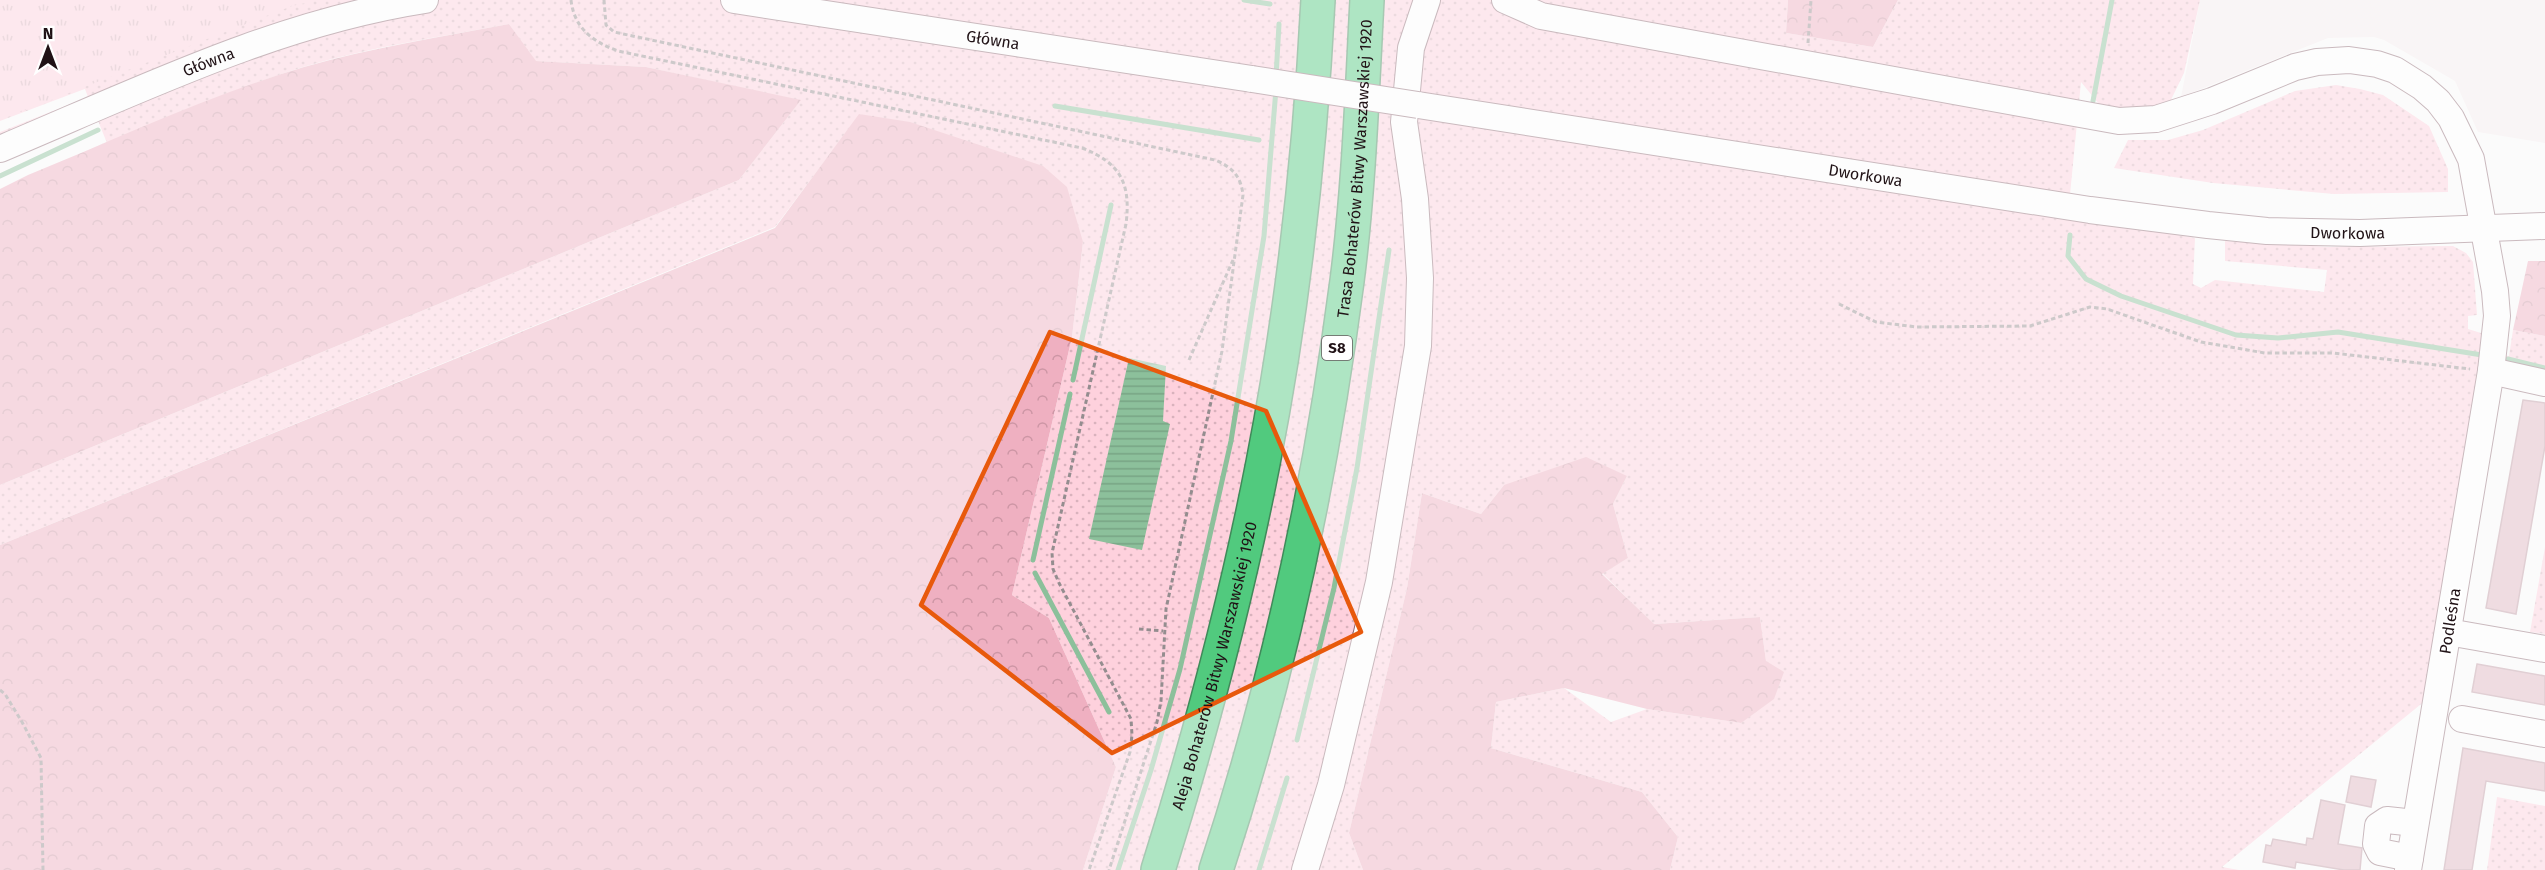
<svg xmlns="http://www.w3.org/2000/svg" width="2545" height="870" font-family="'Fira Sans',sans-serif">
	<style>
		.built { fill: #f7edef }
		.grass { fill: url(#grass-dots) }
		.forest { fill: url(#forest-crowns) }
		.park { fill: url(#park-tufts) }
		.water { fill: url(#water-rules) }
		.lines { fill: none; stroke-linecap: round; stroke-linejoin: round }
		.stream { stroke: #8cc09b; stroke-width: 5 }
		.building { fill: #dfb7c1; stroke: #c09aa4; stroke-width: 1.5 }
		.minor-casing { stroke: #8e6a74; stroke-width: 28 }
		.highway-casing { stroke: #408a5a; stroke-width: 36 }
		.path { stroke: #948d8f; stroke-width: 3; stroke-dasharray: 4.5 3; stroke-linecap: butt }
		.minor { stroke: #fff; stroke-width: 26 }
		.highway { stroke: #51ca7e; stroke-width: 33 }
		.minor-bridge-casing { stroke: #8e6a74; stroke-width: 28; stroke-linecap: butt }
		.minor-bridge { stroke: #fff; stroke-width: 26 }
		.marked { fill: none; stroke: #e8590c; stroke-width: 4.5; stroke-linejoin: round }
		.labels { text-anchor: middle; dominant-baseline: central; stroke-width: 4.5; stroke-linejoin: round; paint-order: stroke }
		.shield { fill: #fff; stroke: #63595c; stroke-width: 1.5 }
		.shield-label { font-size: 15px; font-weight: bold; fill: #201216 }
		.street-label { font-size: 16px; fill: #201216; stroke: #fff }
	</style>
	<defs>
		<pattern id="grass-dots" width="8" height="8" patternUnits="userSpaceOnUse" patternTransform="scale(1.5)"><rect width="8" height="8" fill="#fed1dd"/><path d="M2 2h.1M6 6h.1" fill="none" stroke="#d9b2bd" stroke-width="1.8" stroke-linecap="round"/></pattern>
		<pattern id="forest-crowns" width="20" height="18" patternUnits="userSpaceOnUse" patternTransform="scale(1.5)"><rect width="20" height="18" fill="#efb0c1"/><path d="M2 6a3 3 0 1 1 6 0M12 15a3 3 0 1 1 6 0" fill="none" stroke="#cd96a5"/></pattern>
		<pattern id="park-tufts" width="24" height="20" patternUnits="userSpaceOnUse" patternTransform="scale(1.5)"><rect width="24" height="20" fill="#fed1dd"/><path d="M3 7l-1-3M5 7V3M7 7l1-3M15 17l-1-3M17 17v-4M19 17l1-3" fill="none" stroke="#d9b2bd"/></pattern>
		<pattern id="water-rules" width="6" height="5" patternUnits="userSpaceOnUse" patternTransform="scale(1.5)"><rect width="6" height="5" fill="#8cc09b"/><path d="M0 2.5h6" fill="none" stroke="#78a485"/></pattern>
	</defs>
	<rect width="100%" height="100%" fill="#fbfbfb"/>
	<!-- built -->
	<path class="built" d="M 2200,0 L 2545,0 L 2545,143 L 2478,132 L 2455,81 L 2384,40 L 2374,37 L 2328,38 L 2181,97 Z"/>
	<!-- grass -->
	<path class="grass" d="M 256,0 L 1788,0 L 1786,33 L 1873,47 L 1898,0 L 2200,0 L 2184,73 L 2167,108 L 2103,109 L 2081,82 L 2068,215 L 2195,238 L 2193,284 L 2201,288 L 2215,280 L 2324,292 L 2327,270 L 2225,261 L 2225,241 L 2330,247 L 2453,246 L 2466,253 L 2473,262 L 2477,315 L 2468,316 L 2468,329 L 2481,333 L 2482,351 L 2509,356 L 2513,330 L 2545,336 L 2545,378 L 2485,380 L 2426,700 L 2222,867 L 2239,870 L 1670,870 L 1678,837 L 1642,792 L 1491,748 L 1496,702 L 1564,688 L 1611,722 L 1647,709 L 1741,723 L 1766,661 L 1760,617 L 1653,624 L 1602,573 L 1628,558 L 1613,504 L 1627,476 L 1504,485 L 1481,514 L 1422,493 L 1407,588 L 1349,833 L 1363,870 L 1083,870 L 1116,767 L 1049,618 L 1012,595 L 1072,337 L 1083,242 L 860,114 L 775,227 L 0,545 L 0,485 L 739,180 L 800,101 L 646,67 L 535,61 L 509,24 C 440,37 370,47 303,67 C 236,88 171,116 107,143 L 90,101 L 0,138 L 0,132 L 88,97 L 85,89 L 82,90 L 0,121 L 0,102 Z
		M 2336,85 L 2360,89 L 2383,95 L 2429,126 L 2448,169 L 2448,192 L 2334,194 L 2213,183 L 2114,168 L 2128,140 L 2168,140 L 2203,130 L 2295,91 Z
		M 2545,547 L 2545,634 L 2530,632 Z
		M 2497,797 L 2545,806 L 2545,870 L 2487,870 Z"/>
	<!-- forest -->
	<path class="forest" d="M 1788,0 L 1898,0 L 1873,47 L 1786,33 Z
		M 509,24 L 536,61 L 646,67 L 801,100 L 739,180 L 0,485 L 0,189 L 28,175 C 119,138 209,95 304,67 C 370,48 441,37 509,24 Z
		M 859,114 L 910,122 L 1043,166 L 1067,187 L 1083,242 L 1072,337 L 1012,595 L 1049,618 L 1116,767 L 1083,870 L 0,870 L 0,545 L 775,228 Z
		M 2528,261 L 2545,261 L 2545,336 L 2513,330 Z
		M 1586,457 L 1627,476 L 1613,504 L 1628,558 L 1602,574 L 1654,624 L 1760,617 L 1766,661 L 1784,672 L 1774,699 L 1741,723 L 1647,709 L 1564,688 L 1496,702 L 1491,748 L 1642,792 L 1678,837 L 1670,870 L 1363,870 L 1349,833 L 1407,588 L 1422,493 L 1481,514 L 1504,485 Z"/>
	<!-- park -->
	<path class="park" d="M 0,0 L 319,0 L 292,6 L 0,120 Z"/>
	<!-- water -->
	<path class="water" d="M 1129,358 L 1166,366 L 1163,421 L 1170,424 L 1142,550 L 1089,539 Z"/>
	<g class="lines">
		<!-- stream -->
		<path class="stream" d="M 1244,0 L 1270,4
			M 1276,77 L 1279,24
			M 2093,101 L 2112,0
			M 1055,106 L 1259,140
			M 0,176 L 98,130
			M 2070,235 L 2068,256 L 2086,279 L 2121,296 L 2236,335 L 2278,338 L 2338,332 L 2482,355
			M 2508,359 L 2545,368
			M 1073,380 L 1111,205
			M 1033,560 L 1070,394
			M 1035,573 L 1109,712
			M 1297,740 L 1334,588 L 1357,468 L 1389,250
			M 1118,870 L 1151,770 L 1180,669 L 1231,441 L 1264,236 L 1276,89
			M 1259,870 L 1287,778"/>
	</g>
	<!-- building -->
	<path class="building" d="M 2523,400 L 2545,403 L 2545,446 L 2516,614 L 2486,608 Z
		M 2477,664 L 2545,676 L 2545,705 L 2472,692 Z
		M 2463,748 L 2545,763 L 2545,791 L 2486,781 L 2472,870 L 2444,870 Z
		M 2351,776 L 2376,780 L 2371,807 L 2346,802 Z
		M 2321,800 L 2345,805 L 2338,844 L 2362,848 L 2360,870 L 2344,870 L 2296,862 L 2295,868 L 2263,862 L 2266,845 L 2271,846 L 2273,839 L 2306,845 L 2307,838 L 2313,839 Z"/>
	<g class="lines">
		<!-- minor casing -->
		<g class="minor-casing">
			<g id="minor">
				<path id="s1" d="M 734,0 L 1252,79"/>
				<path d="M 1505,0 L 1541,16 L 2119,121 L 2156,119 L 2212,101 L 2295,67 L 2317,62 L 2349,60 L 2377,64 L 2395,70 L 2422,87 L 2438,101 L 2451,118 L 2471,159 L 2495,291 L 2497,316 L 2491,371 L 2408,870"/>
				<path id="s2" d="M 1418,105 L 2090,210 L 2208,225 L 2267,231 L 2360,233 L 2545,226"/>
				<path id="s3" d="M 0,149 C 138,91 276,23 425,0"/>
				<path d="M 2491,371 L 2545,383"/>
				<path d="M 2448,632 L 2545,649"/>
				<path d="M 2462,719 L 2545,734"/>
				<path d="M 2410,858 L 2380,852 L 2376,844 L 2378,826 L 2387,820 L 2415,823"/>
				<path d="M 1305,870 L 1331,785 L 1379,582 L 1418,346 L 1420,278 L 1415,199 L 1404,122 L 1411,48 L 1427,0"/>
			</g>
		</g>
		<!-- highway casing -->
		<g class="highway-casing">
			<g id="highway">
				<path id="s4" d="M 1158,870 C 1200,736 1236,601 1263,463 C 1293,310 1310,155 1318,0"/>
				<path id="s5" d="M 1216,870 C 1279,679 1321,480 1347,281 C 1359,188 1362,94 1367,0"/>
			</g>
		</g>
		<!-- path -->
		<path class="path" d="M 571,0 C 574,28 593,42 618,51 L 1082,148 C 1121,163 1131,184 1126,224 L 1052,553 L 1053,569 L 1059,583 L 1131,719 L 1132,735 L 1130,752 L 1089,870
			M 604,0 L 606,25 L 614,32 L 1215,160 C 1232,167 1241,176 1243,195 L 1222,351 L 1166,609 L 1161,701 L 1157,722 L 1109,870
			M 1808,43 L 1811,0
			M 1839,304 L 1876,322 L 1917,327 L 2030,326 L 2090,307 L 2107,309 L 2201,342 L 2265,353 L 2333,353 L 2470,369
			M 1189,360 L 1233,260
			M 1139,629 L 1163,631
			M 0,690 L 5,694 L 22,722 L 41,758 L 43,870"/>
		<!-- minor -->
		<use href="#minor" class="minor"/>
		<!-- highway -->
		<use href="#highway" class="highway"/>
		<!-- minor-bridge casing -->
		<g class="minor-bridge-casing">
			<path id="minor-bridge" d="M 1252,79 L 1418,105"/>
		</g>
		<!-- minor-bridge -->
		<use href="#minor-bridge" class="minor-bridge"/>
	</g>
	<!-- marked area -->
	<path d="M0 0H2545V870H0ZM 1050,332 L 1266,411 L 1361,632 L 1112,753 L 921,605 Z" fill="#fbfbfb" fill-opacity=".55" fill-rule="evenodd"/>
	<path class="marked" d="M 1050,332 L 1266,411 L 1361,632 L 1112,753 L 921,605 Z"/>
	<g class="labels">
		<!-- shield labels -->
		<rect class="shield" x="1322" y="336" width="30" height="24" rx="4.5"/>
		<g class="shield-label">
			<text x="1337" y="348">S8</text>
		</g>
		<!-- street labels -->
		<g class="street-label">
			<text stroke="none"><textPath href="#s1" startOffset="262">Główna</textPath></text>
			<text stroke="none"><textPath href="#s3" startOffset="226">Główna</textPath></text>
			<text stroke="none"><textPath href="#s5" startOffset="717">Trasa Bohaterów Bitwy Warszawskiej 1920</textPath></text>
			<text stroke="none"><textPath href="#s2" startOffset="453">Dworkowa</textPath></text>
			<text stroke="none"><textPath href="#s2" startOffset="939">Dworkowa</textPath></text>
			<text transform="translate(2450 621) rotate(-81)">Podleśna</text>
			<text stroke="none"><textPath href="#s4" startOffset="212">Aleja Bohaterów Bitwy Warszawskiej 1920</textPath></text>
		</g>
	</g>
	<!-- north arrow -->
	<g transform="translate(48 48)" stroke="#ffffff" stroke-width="4.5" paint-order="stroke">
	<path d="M0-4.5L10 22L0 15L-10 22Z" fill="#201216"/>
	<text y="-9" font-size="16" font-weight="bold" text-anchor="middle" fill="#201216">N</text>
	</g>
</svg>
